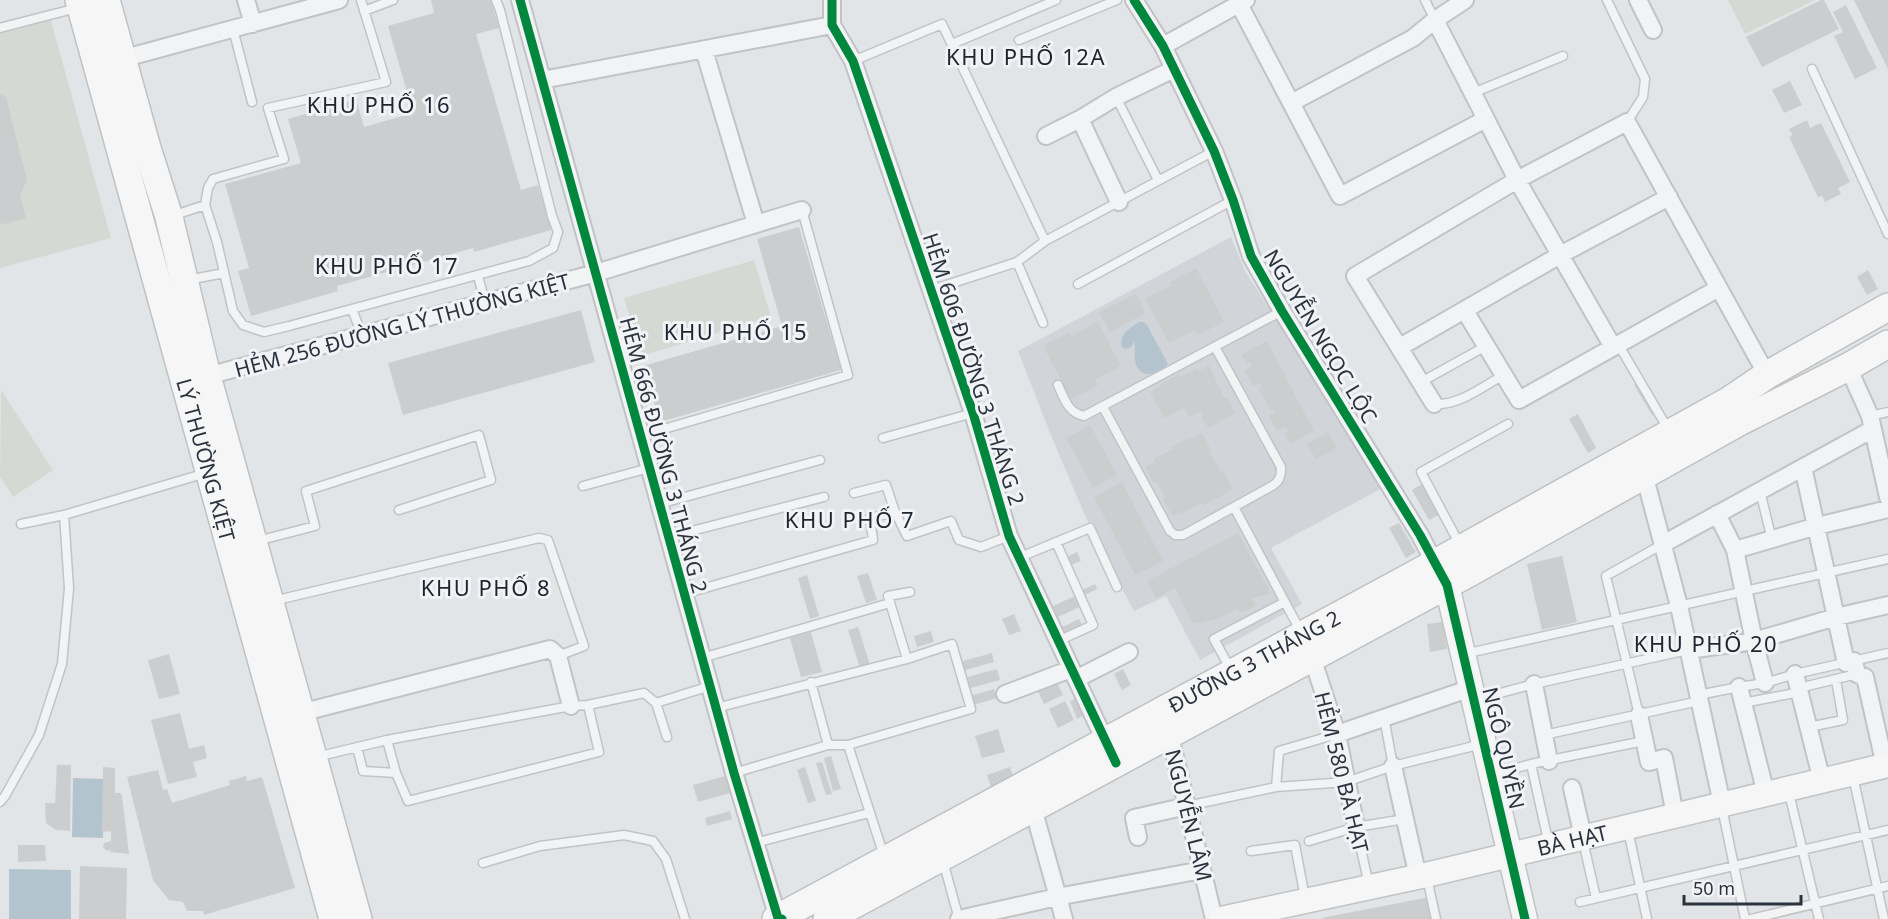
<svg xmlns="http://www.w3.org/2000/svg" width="1888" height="919" font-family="'Noto Sans',sans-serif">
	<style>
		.built { fill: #d1d5da }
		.green { fill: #d4dad3 }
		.water { fill: #b4c4ce }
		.building { fill: #cbcdcf }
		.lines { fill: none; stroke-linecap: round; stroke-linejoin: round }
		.lane-casing { stroke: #c1c3c5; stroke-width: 11 }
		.street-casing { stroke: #c1c3c5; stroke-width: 20 }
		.secondary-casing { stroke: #c1c3c5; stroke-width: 27 }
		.primary-casing { stroke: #bfc2c4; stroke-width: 30 }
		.lane { stroke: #f2f3f4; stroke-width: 8 }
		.street { stroke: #f2f3f4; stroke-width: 16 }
		.secondary { stroke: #f6f6f6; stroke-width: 24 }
		.primary { stroke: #f6f6f6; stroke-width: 27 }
		.cycleway-casing { stroke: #f1f3f6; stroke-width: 13 }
		.cycleway { stroke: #00873e; stroke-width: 9 }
		.labels { text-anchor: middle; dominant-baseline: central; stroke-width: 6; stroke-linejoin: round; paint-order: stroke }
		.street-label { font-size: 21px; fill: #2b343e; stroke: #f1f3f6 }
		.neighbourhood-label { font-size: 22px; letter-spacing: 1.5px; fill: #1d262f; stroke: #f1f3f6 }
	</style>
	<rect width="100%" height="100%" fill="#e2e5e7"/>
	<!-- built -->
	<path class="built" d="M 1231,237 L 1245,271 L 1384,487 L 1271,548 L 1302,604 L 1200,660 L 1166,596 L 1134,611 L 1092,532 L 1050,433 L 1018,351 Z"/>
	<!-- green -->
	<path class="green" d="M 1728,0 L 1815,0 L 1745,34 Z
		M 48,10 L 111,238 L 0,268 L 0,22 Z
		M 754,260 L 771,317 L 641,356 L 624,298 Z
		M 1,390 L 53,470 L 13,497 L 0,477 Z"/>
	<!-- water -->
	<path class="water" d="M 1139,322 L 1143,322 L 1147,325 L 1168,364 C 1158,375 1138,381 1135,360 C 1134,354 1136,347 1134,341 L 1131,347 L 1126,349 L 1122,347 C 1118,336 1130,327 1139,322 Z
		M 73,778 L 105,779 L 103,838 L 72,837 Z
		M 9,869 L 71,870 L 71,919 L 9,919 Z"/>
	<!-- building -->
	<path class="building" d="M 431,0 L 491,0 L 499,28 L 476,34 L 521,190 L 538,185 L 551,230 L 474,252 L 473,248 L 337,286 L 338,291 L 251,316 L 238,271 L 249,268 L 225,184 L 301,163 L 288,119 L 356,99 L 364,127 L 413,113 L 388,26 L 434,13 Z
		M 1821,0 L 1824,0 L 1839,29 L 1762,67 L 1746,37 Z
		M 1854,0 L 1888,0 L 1888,69 Z
		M 1846,5 L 1877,68 L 1855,79 L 1834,36 L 1843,32 L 1833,12 Z
		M 1790,81 L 1802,105 L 1784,113 L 1772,90 Z
		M 0,94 L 6,97 L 27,180 L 20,196 L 26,218 L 0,225 Z
		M 1807,120 L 1810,128 L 1821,123 L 1850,182 L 1838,188 L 1841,194 L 1825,202 L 1822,196 L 1818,197 L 1789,137 L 1793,135 L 1789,129 Z
		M 799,227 L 841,370 L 660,422 L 643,366 L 782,326 L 757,239 Z
		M 1196,268 L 1224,322 L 1198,335 L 1195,330 L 1169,343 L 1145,299 L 1172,285 L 1170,282 Z
		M 1868,270 L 1878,289 L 1867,295 L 1857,277 Z
		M 1136,294 L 1146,313 L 1110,332 L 1099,312 Z
		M 581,310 L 595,362 L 403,415 L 388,363 Z
		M 1098,322 L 1121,366 L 1095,380 L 1098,385 L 1071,399 L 1043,346 L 1069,332 L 1071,336 Z
		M 1267,341 L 1314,431 L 1290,444 L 1285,434 L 1288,432 L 1285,427 L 1277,431 L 1269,415 L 1275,412 L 1273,409 L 1270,410 L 1259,389 L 1262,387 L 1260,383 L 1253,386 L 1244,370 L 1252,366 L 1249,362 L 1247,363 L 1241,354 Z
		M 1209,365 L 1224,398 L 1227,397 L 1235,413 L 1208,428 L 1201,416 L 1203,415 L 1201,411 L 1189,417 L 1184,408 L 1164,418 L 1150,392 L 1161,386 L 1160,384 L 1179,374 L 1180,377 L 1198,368 L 1199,371 Z
		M 1643,380 L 1661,410 L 1652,415 L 1634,385 Z
		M 1578,414 L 1596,448 L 1588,453 L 1569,419 Z
		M 1090,425 L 1117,475 L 1093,488 L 1066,438 Z
		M 1328,432 L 1337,448 L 1316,459 L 1307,444 Z
		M 1202,433 L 1211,450 L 1209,451 L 1221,472 L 1223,471 L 1233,489 L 1203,506 L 1202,503 L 1183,513 L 1182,511 L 1173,516 L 1163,500 L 1166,498 L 1157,482 L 1154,484 L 1145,467 L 1155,462 L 1153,459 L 1173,449 L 1172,447 L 1190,437 L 1191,439 Z
		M 1122,482 L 1163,561 L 1135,575 L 1094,497 Z
		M 1422,484 L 1439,515 L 1429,520 L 1412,490 Z
		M 1399,523 L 1416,552 L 1406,558 L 1389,528 Z
		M 1238,533 L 1271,593 L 1251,599 L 1256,606 L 1241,613 L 1238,609 L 1214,620 L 1193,624 L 1175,588 L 1156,598 L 1147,581 Z
		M 1077,552 L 1081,561 L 1069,566 L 1065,558 Z
		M 1562,556 L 1577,622 L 1542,630 L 1527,564 Z
		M 868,573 L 877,600 L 866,603 L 857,576 Z
		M 807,575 L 819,616 L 810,619 L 798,578 Z
		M 1095,584 L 1097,589 L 1083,596 L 1080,591 Z
		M 1077,595 L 1082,606 L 1058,617 L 1053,606 Z
		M 1014,614 L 1021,631 L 1009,635 L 1002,619 Z
		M 1079,619 L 1083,626 L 1063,634 L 1060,628 Z
		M 1443,622 L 1447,649 L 1430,652 L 1427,624 Z
		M 858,627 L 870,665 L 860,668 L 848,630 Z
		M 931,631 L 934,642 L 917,647 L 914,636 Z
		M 811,632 L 822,672 L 801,677 L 790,638 Z
		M 992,653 L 994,662 L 962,671 L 959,662 Z
		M 169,654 L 180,694 L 159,699 L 148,660 Z
		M 997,669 L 1000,680 L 967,689 L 964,678 Z
		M 1123,669 L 1131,685 L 1122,690 L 1114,674 Z
		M 1054,677 L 1063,695 L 1044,704 L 1036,687 Z
		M 994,689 L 997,698 L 973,705 L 970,696 Z
		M 1077,698 L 1084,715 L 1077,719 L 1070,701 Z
		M 1065,701 L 1074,720 L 1058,728 L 1049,709 Z
		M 180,713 L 189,749 L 204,745 L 207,758 L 193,762 L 197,777 L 168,784 L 151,720 Z
		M 998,729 L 1005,752 L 982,758 L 975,736 Z
		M 831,756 L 841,789 L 833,791 L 824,758 Z
		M 822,762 L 832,794 L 826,795 L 816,763 Z
		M 57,765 L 71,765 L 70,831 L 56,830 L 46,823 L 45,803 L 55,803 Z
		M 103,767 L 115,768 L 115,793 L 120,793 L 122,796 L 129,854 L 110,852 L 111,849 L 108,851 L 103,848 L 104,843 L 111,841 L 111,831 L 102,832 Z
		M 805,767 L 816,801 L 808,803 L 797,770 Z
		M 1010,767 L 1015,782 L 992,790 L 987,775 Z
		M 158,770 L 163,790 L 167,789 L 172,803 L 230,785 L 229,781 L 246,776 L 247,781 L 262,777 L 295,888 L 204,915 L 203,911 L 187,911 L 183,902 L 169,900 L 153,880 L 127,777 Z
		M 725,776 L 730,793 L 698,802 L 693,785 Z
		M 730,811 L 732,819 L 707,826 L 705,818 Z
		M 18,845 L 45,845 L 46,861 L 18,862 Z
		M 80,866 L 127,868 L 126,919 L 79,919 Z
		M 1430,897 L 1434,919 L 1322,919 L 1321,918 Z"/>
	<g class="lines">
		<!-- lane casing -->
		<g class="lane-casing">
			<path id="lane" d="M 361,0 L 386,82 L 268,108 L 284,159 L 213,179 L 208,188 L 205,205 L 217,242 L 233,311 L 243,325 L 264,332 L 289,326 L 529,261 L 553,248 L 558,232 L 552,216 L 500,10 L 496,0
				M 1425,0 L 1435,20
				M 1607,0 L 1645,79 L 1643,97 L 1627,122
				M 364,11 L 393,0
				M 0,28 L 77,8
				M 233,29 L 252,102
				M 1019,40 L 1117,0
				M 952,44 L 1056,0
				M 853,61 L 942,24 L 1045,241
				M 1812,69 L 1888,234
				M 1473,93 L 1563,56
				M 1116,97 L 1158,180
				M 172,216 L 205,205
				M 1017,262 L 1043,323
				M 478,276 L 485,302
				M 188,280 L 224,273
				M 1078,284 L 1233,200
				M 931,290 L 1017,262 L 1045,241 L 1214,151
				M 352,309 L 362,335
				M 1618,344 L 1668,429
				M 1421,382 L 1486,346
				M 1058,385 C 1064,398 1068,413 1084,416 L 1282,311
				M 1434,404 C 1459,406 1483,386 1504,375
				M 1103,407 L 1170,531 L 1175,535 L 1183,535 L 1272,486 C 1280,481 1281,476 1281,467 L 1215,347
				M 1870,416 L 1888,412
				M 640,436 L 848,375 L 802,210
				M 883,438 L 973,413
				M 583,486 L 649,468
				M 1760,491 L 1772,540
				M 854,493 L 886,485 L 895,512 L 907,536 L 951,521 L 959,540 L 981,547 L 1009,536
				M 659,504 L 820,460
				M 1234,507 L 1301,632
				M 21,524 L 64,515 L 206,473
				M 668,537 L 824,497
				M 257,541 L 315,526 L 306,491 L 479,435 L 491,480 L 399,510
				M 1056,542 L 1093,625 L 1058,641
				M 1460,545 L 1421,472 L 1508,424
				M 1018,558 L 1090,528 L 1117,587
				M 684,594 L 873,540 L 870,518 L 895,512
				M 273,601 L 539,538 L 548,540 L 584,646 L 558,656
				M 1464,654 L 1888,559
				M 702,658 L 890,603
				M 907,659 L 888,596 L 910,592
				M 1231,670 L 1214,639 L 1285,602
				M 811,682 L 828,745
				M 1799,688 L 1857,674
				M 1698,695 L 1739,687 L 1765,683 L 1795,674 L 1888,653
				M 1474,700 L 1534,684 L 1688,650
				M 656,703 L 710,686
				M 1743,703 L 1800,692
				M 716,708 L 907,659 L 952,644 L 971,709 L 848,745 L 828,745 L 734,773
				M 1639,715 L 1606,576 L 1663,544
				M 1384,717 L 1393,766
				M 1809,727 L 1843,720 L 1836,680
				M 1544,735 L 1699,701
				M 387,740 L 396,773 L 408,801 L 599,752 L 588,705
				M 848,745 L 884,856
				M 357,747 L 363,771 L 396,773
				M 316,757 L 387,740 L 571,706 L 588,705 L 644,693 L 656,703 L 667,737
				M 1531,764 L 1549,845
				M 1492,775 L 1531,764 L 1644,741
				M 1853,776 L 1884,919
				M 1276,787 L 1279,751 L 1337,734
				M 1788,789 L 1819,919
				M 0,802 L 5,796 L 39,735 L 62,664 L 69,588 L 64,515
				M 1187,806 L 1276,787 L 1346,782 L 1393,766 L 1482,744
				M 1722,808 L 1745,919
				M 1356,827 L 1369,885
				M 1628,830 L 1647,919
				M 1309,841 L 1356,827 L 1405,819
				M 1583,841 L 1596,898
				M 755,843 L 869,813
				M 1251,851 L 1295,845 L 1305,898
				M 943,861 L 959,919
				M 483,863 L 540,846 L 624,835 L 653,841 L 666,859 L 685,919
				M 1427,878 L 1436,919
				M 1580,902 L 1888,830
				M 1751,919 L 1888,886"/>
		</g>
		<!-- street casing -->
		<g class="street-casing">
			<path id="street" d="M 246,0 L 253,24
				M 520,0 L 734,773 L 778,918
				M 832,0 L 832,25 L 853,61 L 973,413 L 1009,536 L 1109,749
				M 1134,0 L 1163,46 L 1214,151 L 1233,200 L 1251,256 L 1282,311 L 1420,535 L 1435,564
				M 1638,0 L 1653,30
				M 1239,4 L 1340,196 L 1486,119 L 1435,20
				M 1163,46 L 1246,0
				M 704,50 L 756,224
				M 114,61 L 339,0
				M 542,80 L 832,25
				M 1291,103 L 1413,38 L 1435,20 L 1465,0
				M 1080,119 L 1119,202
				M 1486,119 L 1517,180 L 1613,347
				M 1046,136 L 1080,119 L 1116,97 L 1174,69
				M 1465,311 L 1519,400 L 1719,288
				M 1400,347 L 1560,255 L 1669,197
				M 1848,367 L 1870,416 L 1888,497
				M 207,376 L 596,273 L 802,210
				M 1434,404 L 1355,276 L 1517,180 L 1627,122 L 1767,375
				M 1803,467 L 1846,663
				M 1644,474 L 1679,606 L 1722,804
				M 1717,514 L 1735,550 L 1754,641 L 1765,683
				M 1663,544 L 1873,429
				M 1735,550 L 1817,526 L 1888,509
				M 1688,650 L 1754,641 L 1836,617 L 1888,605
				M 1312,657 L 1337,734 L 1356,827
				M 1854,661 L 1857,674 L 1865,677 L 1885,766
				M 1795,674 L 1822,781
				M 1076,679 L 1129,652
				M 1534,684 L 1549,761
				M 1739,687 L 1766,794
				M 1005,694 L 1071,669
				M 300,713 L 550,649 L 558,656 L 571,706
				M 1639,715 L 1649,762 L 1664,758 L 1675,815
				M 1168,728 L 1214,919
				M 1337,734 L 1471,688
				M 1393,766 L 1418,877
				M 1572,788 L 1583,837
				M 1033,808 L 1064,919
				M 1138,837 L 1134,818 L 1187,806
				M 959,919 L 1057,897 L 1202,870"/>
		</g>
		<!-- secondary casing -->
		<g class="secondary-casing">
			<g id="secondary">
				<path d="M 1438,568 L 1447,585 L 1452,607 L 1525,919"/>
				<path id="s1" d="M 1221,919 L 1426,875 L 1888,765"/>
			</g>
		</g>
		<!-- primary casing -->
		<g class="primary-casing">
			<g id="primary">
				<path id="s2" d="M 79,0 L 333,919"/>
				<path d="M 106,0 L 147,148 L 169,217 L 207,376 L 358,919"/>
				<path id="s3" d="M 776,919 L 1412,576 L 1730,400 L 1767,375 L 1888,307"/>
				<path d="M 827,919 L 1467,574 L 1741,421 L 1848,367 L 1888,344"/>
			</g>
		</g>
		<!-- lane -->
		<use href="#lane" class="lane"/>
		<!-- street -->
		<use href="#street" class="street"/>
		<!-- secondary -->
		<use href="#secondary" class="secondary"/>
		<!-- primary -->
		<use href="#primary" class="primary"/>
		<!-- cycleway casing -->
		<g class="cycleway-casing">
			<path id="cycleway" d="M 520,0 L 734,773 L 778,918 L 782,919
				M 832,0 L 832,25 L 853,61 L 973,413 L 1009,536 L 1116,763
				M 1134,0 L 1163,46 L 1214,151 L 1233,200 L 1251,256 L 1282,311 L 1420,535 L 1447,585 L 1525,919"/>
		</g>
		<!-- cycleway -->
		<use href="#cycleway" class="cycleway"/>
	</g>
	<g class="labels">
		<!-- street labels -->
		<g class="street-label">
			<text transform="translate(402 325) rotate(-15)">HẺM 256 ĐƯỜNG LÝ THƯỜNG KIỆT</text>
			<text transform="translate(1321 336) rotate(59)">NGUYỄN NGỌC LỘC</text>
			<text transform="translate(974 369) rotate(72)">HẺM 606 ĐƯỜNG 3 THÁNG 2</text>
			<text transform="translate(664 455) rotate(75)">HẺM 666 ĐƯỜNG 3 THÁNG 2</text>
			<text stroke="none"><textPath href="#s2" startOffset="477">LÝ THƯỜNG KIỆT</textPath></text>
			<text stroke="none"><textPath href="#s3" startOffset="543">ĐƯỜNG 3 THÁNG 2</textPath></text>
			<text transform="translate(1504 748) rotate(77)">NGÔ QUYỀN</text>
			<text transform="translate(1342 772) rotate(76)">HẺM 580 BÀ HẠT</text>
			<text transform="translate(1189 815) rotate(76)">NGUYỄN LÂM</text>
			<text stroke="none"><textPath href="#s1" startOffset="360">BÀ HẠT</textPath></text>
		</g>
		<!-- neighbourhood labels -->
		<g class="neighbourhood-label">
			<text x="1026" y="56">KHU PHỐ 12A</text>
			<text x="379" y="104">KHU PHỐ 16</text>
			<text x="387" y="265">KHU PHỐ 17</text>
			<text x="736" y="331">KHU PHỐ 15</text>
			<text x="850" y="519">KHU PHỐ 7</text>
			<text x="486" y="587">KHU PHỐ 8</text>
			<text x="1706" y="643">KHU PHỐ 20</text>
		</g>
	</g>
	<!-- scale -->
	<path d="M1684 895v9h117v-9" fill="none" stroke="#2b343e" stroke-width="3"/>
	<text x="1693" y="895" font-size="18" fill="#2b343e" stroke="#f1f3f6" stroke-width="4.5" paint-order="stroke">50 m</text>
</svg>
